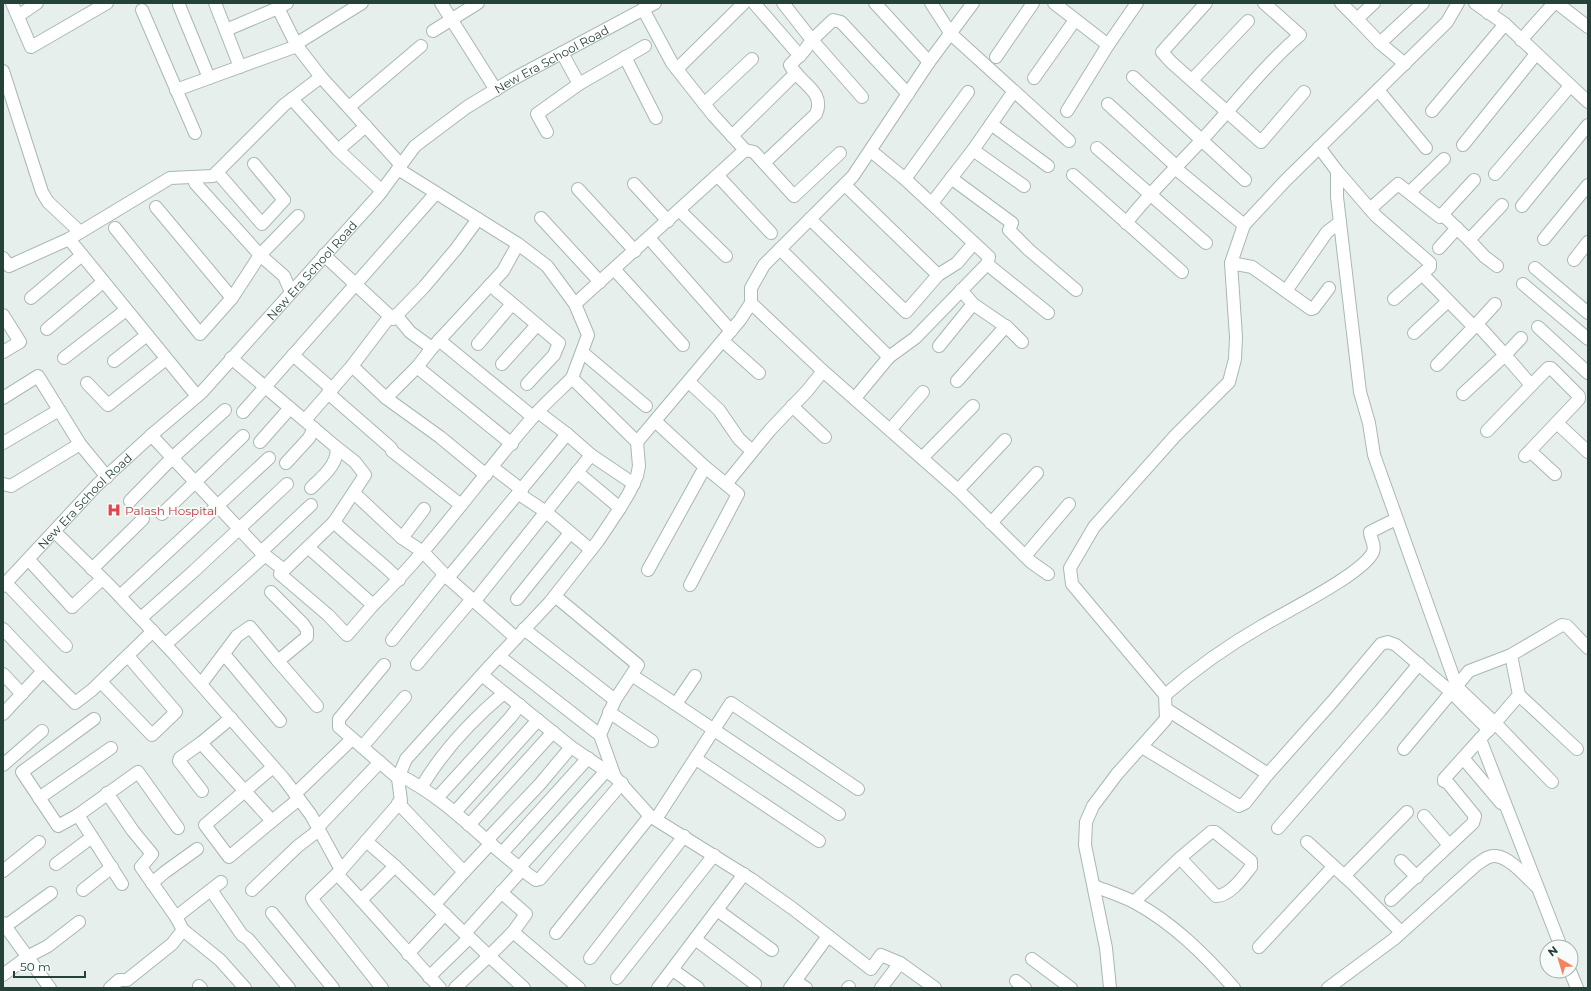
<svg xmlns="http://www.w3.org/2000/svg" width="1591" height="991" font-family="Montserrat,sans-serif">
	<style>
		.lines { fill: none; stroke-linecap: round; stroke-linejoin: round }
		.minor-casing { stroke: #a8b8b2; stroke-width: 14 }
		.minor { stroke: #fff; stroke-width: 12 }
		.labels { text-anchor: middle; dominant-baseline: central; stroke-width: 4; stroke-linejoin: round; paint-order: stroke }
		.street-label { font-size: 12px; fill: #24423a; stroke: #f7fbf9 }
		.health-label { font-size: 12px; fill: #be3a42; stroke: #f7fbf9; text-anchor: start }
	</style>
	<rect width="100%" height="100%" fill="#e6efeb"/>
	<g class="lines">
		<!-- minor casing -->
		<g class="minor-casing">
			<g id="minor">
				<path d="M 12,3 L 31,47 L 107,3"/>
				<path d="M 215,3 L 240,67"/>
				<path d="M 441,3 L 496,90"/>
				<path d="M 754,3 L 800,56"/>
				<path d="M 875,3 L 929,62"/>
				<path d="M 931,3 L 951,34 L 1069,141"/>
				<path d="M 1054,3 L 1108,45 L 1067,111"/>
				<path d="M 1206,3 L 1162,52 L 1171,62 L 1261,142 L 1304,92"/>
				<path d="M 1341,3 L 1357,19 L 1374,3"/>
				<path d="M 1475,3 L 1505,24 L 1588,102"/>
				<path d="M 1557,3 L 1588,27"/>
				<path d="M 179,5 L 209,78"/>
				<path d="M 278,8 L 297,46 L 321,77 L 401,165"/>
				<path d="M 142,10 L 195,133"/>
				<path d="M 1488,13 L 1496,3"/>
				<path d="M 18,16 L 37,3"/>
				<path d="M 1357,19 L 1380,43 L 1423,3"/>
				<path d="M 226,30 L 278,8 L 287,3"/>
				<path d="M 433,31 L 478,3"/>
				<path d="M 1521,40 L 1554,3"/>
				<path d="M 1380,43 L 1405,64"/>
				<path d="M 296,44 L 362,3"/>
				<path d="M 1108,45 L 1137,3"/>
				<path d="M 625,57 L 656,118"/>
				<path d="M 996,57 L 1033,3"/>
				<path d="M 677,69 L 744,3"/>
				<path d="M 3,71 L 42,192 L 48,202 L 80,232"/>
				<path d="M 1133,77 L 1245,180"/>
				<path d="M 1034,78 L 1075,20"/>
				<path d="M 1192,80 L 1248,21"/>
				<path d="M 579,84 L 645,46"/>
				<path d="M 176,90 L 297,46"/>
				<path d="M 1378,90 L 1426,148"/>
				<path d="M 862,97 L 812,40 L 833,20 L 841,22 L 908,94"/>
				<path d="M 292,99 L 338,150 L 382,191"/>
				<path d="M 704,104 L 752,59"/>
				<path d="M 1108,104 L 1176,166"/>
				<path d="M 349,107 L 421,46"/>
				<path d="M 1432,111 L 1505,24"/>
				<path d="M 991,124 L 1048,166"/>
				<path d="M 547,132 L 537,114 L 579,84 L 562,53"/>
				<path d="M 732,136 L 796,73"/>
				<path d="M 1463,145 L 1536,54"/>
				<path d="M 1319,147 L 1337,171 L 1376,216 L 1430,263 L 1430,267 L 1394,299"/>
				<path d="M 1097,148 L 1206,243"/>
				<path d="M 338,150 L 366,126"/>
				<path d="M 745,150 L 754,152 L 794,196 L 840,153"/>
				<path d="M 973,150 L 1024,186"/>
				<path d="M 871,151 L 905,179 L 989,257 L 987,264 L 915,338 L 889,357"/>
				<path d="M 764,163 L 816,114 C 826,91 799,83 790,65 L 804,51 L 812,40 L 783,3"/>
				<path d="M 1175,168 L 1244,225"/>
				<path d="M 1337,171 L 1337,197 L 1360,392 L 1369,423 L 1374,455 L 1457,687 L 1495,723 L 1480,739 L 1561,947"/>
				<path d="M 217,172 L 262,224 L 284,200 L 254,164"/>
				<path d="M 1495,174 L 1570,86"/>
				<path d="M 1073,175 L 1182,272"/>
				<path d="M 718,176 L 771,233"/>
				<path d="M 951,178 L 1012,223 L 1009,230 L 1029,250 L 1076,290"/>
				<path d="M 905,179 L 968,92"/>
				<path d="M 195,183 L 260,255 L 284,276 L 291,292"/>
				<path d="M 634,184 L 668,221"/>
				<path d="M 845,185 L 938,275"/>
				<path d="M 578,189 L 635,251"/>
				<path d="M 1410,192 L 1444,159"/>
				<path d="M 932,203 L 973,150 L 1014,91"/>
				<path d="M 1522,206 L 1588,125"/>
				<path d="M 156,207 L 232,298"/>
				<path d="M 1370,209 L 1398,184 L 1440,217 L 1474,180"/>
				<path d="M 680,211 L 726,256"/>
				<path d="M 1442,214 L 1469,240 L 1502,205"/>
				<path d="M 541,218 L 600,282"/>
				<path d="M 810,219 L 906,312 L 938,275 L 957,263 L 974,243"/>
				<path d="M 1126,223 C 1152,190 1182,162 1210,131 C 1240,98 1266,64 1300,35 L 1264,3"/>
				<path d="M 115,228 L 200,334 L 232,298 L 260,255 L 298,216"/>
				<path d="M 649,238 L 731,331"/>
				<path d="M 69,239 L 197,396"/>
				<path d="M 1544,239 L 1588,185"/>
				<path d="M 1469,240 L 1485,257 L 1497,266"/>
				<path d="M 1439,248 L 1457,228"/>
				<path d="M 780,249 L 889,357 L 855,398"/>
				<path d="M 324,255 L 393,319 L 424,287 L 456,249 L 478,219"/>
				<path d="M 3,258 L 9,266 L 69,239 L 170,178 L 213,176 L 284,105 L 321,77"/>
				<path d="M 1574,260 L 1588,242"/>
				<path d="M 1231,263 L 1252,267 L 1311,309 L 1314,308 L 1329,288"/>
				<path d="M 987,264 L 1048,313"/>
				<path d="M 1535,268 L 1588,313"/>
				<path d="M 614,269 L 683,345"/>
				<path d="M 1422,274 L 1474,327 L 1437,365"/>
				<path d="M 1523,284 L 1588,339"/>
				<path d="M 490,285 L 559,343 L 554,355 L 527,384"/>
				<path d="M 961,290 L 973,304 L 1008,328 L 1022,342"/>
				<path d="M 1286,291 L 1327,232 L 1340,222"/>
				<path d="M 31,298 L 82,255"/>
				<path d="M 575,304 L 745,150 L 713,115 L 672,63 L 643,9"/>
				<path d="M 3,315 L 20,342 L 3,352"/>
				<path d="M 396,315 L 410,332 L 432,348 L 503,271 L 518,244"/>
				<path d="M 1477,324 L 1505,355 L 1521,338"/>
				<path d="M 1474,327 L 1495,304"/>
				<path d="M 1538,327 L 1588,373"/>
				<path d="M 47,329 L 103,282"/>
				<path d="M 1414,333 L 1448,301"/>
				<path d="M 439,340 L 533,417"/>
				<path d="M 723,341 L 759,373"/>
				<path d="M 478,344 L 512,304"/>
				<path d="M 939,346 L 973,304"/>
				<path d="M 432,348 L 417,367 L 512,444"/>
				<path d="M 582,352 L 646,406"/>
				<path d="M 293,355 L 332,389"/>
				<path d="M 64,358 L 126,310"/>
				<path d="M 231,358 L 336,447 C 340,463 321,478 311,488"/>
				<path d="M 114,361 L 147,335"/>
				<path d="M 502,364 L 537,325"/>
				<path d="M 352,366 L 386,398"/>
				<path d="M 417,367 L 386,398 L 440,437 L 486,475"/>
				<path d="M 823,371 L 958,490 L 1031,562 L 1048,574"/>
				<path d="M 957,381 L 1006,326"/>
				<path d="M 689,382 L 719,410 L 739,439 L 752,451"/>
				<path d="M 87,383 L 108,405 L 166,359"/>
				<path d="M 328,393 L 391,448 L 392,451 L 461,505"/>
				<path d="M 1463,394 L 1505,355 L 1531,385"/>
				<path d="M 3,398 L 38,376 L 80,444 L 107,477"/>
				<path d="M 792,406 L 825,437"/>
				<path d="M 243,412 L 436,193"/>
				<path d="M 538,412 L 567,434 L 591,455 L 634,484"/>
				<path d="M 305,420 L 352,366 L 390,316"/>
				<path d="M 1557,423 L 1588,452"/>
				<path d="M 890,430 L 923,392"/>
				<path d="M 1487,431 L 1548,368 L 1551,368 L 1579,396 L 1579,399 L 1525,456"/>
				<path d="M 151,435 L 261,552 L 262,558 L 166,644"/>
				<path d="M 260,442 L 290,408"/>
				<path d="M 637,442 L 740,320 L 751,303 L 751,288 L 764,265 L 853,176 L 929,62 L 973,3"/>
				<path d="M 3,443 L 59,410"/>
				<path d="M 1530,451 L 1555,474"/>
				<path d="M 922,458 L 973,406"/>
				<path d="M 286,463 L 309,438 L 314,428"/>
				<path d="M 492,467 L 522,490"/>
				<path d="M 577,472 L 620,508"/>
				<path d="M 3,484 L 11,486 L 80,444"/>
				<path d="M 726,484 L 770,430 L 807,391 L 823,371 L 751,303"/>
				<path d="M 958,490 L 1005,440"/>
				<path d="M 354,493 L 402,538"/>
				<path d="M 519,494 L 546,512 L 591,550"/>
				<path d="M 130,501 L 172,458 L 225,410"/>
				<path d="M 424,509 L 402,538 L 423,552 L 448,578"/>
				<path d="M 162,514 L 243,436"/>
				<path d="M 334,522 C 355,543 379,559 399,580"/>
				<path d="M 991,523 L 1037,473"/>
				<path d="M 55,532 L 111,587 L 175,655 L 284,779 L 311,815 L 341,870"/>
				<path d="M 309,548 L 373,605 L 347,635 L 328,615 L 280,574 L 334,522 L 365,475 L 355,462 L 336,447"/>
				<path d="M 1025,556 L 1069,504"/>
				<path d="M 29,560 L 72,607 L 102,579"/>
				<path d="M 92,569 L 143,519"/>
				<path d="M 284,570 L 261,552 L 311,505"/>
				<path d="M 648,570 L 705,467 L 655,421"/>
				<path d="M 6,583 L 66,646"/>
				<path d="M 690,585 L 738,494 L 705,467"/>
				<path id="s1" d="M 3,586 L 97,485 L 155,432 L 201,393 L 378,196 L 415,146 L 467,107 L 513,79 L 655,3"/>
				<path d="M 120,596 L 269,458"/>
				<path d="M 555,596 L 638,665 L 615,700 L 600,735 L 615,777 L 650,816 L 751,879 L 792,908 L 871,969 L 881,955 L 900,963 L 935,988"/>
				<path d="M 517,599 L 570,533"/>
				<path d="M 474,602 L 591,455"/>
				<path d="M 373,605 C 432,548 479,479 533,417 C 545,403 559,391 572,378"/>
				<path d="M 141,618 L 194,571 L 287,484"/>
				<path d="M 3,629 L 43,671 L 3,714"/>
				<path d="M 524,629 L 615,700"/>
				<path d="M 516,638 L 448,578 L 567,434"/>
				<path d="M 392,640 L 444,575"/>
				<path d="M 224,654 L 280,721"/>
				<path d="M 1511,655 L 1519,695 L 1495,723 L 1552,782"/>
				<path d="M 499,656 L 600,735"/>
				<path d="M 278,661 L 317,706"/>
				<path d="M 417,664 L 472,599"/>
				<path d="M 384,665 L 339,719 L 339,727 L 398,778"/>
				<path d="M 43,671 L 75,703 L 92,690 L 153,631"/>
				<path d="M 3,674 L 22,694"/>
				<path d="M 482,675 L 571,747 L 615,777"/>
				<path d="M 633,676 L 674,703 L 678,701 L 695,676"/>
				<path d="M 101,682 L 152,735 L 176,712 L 128,656"/>
				<path d="M 201,684 L 237,636 L 250,627 L 278,661 L 307,637 L 307,630 L 303,624 L 271,592"/>
				<path d="M 1165,695 C 1195,669 1227,646 1262,626 C 1285,612 1363,574 1373,552 C 1376,544 1370,539 1370,532 L 1396,519"/>
				<path d="M 1519,695 L 1577,749"/>
				<path d="M 674,703 L 839,814"/>
				<path d="M 1166,709 L 1268,774 L 1333,701 L 1381,644 L 1388,642 L 1396,645 L 1451,692 L 1489,730"/>
				<path d="M 609,712 L 652,741"/>
				<path d="M 231,718 L 201,743 L 272,821 L 299,799"/>
				<path d="M 94,719 L 22,772 L 58,826 L 78,815 L 122,884"/>
				<path d="M 201,743 L 180,758 L 179,761 L 202,791"/>
				<path d="M 362,747 L 405,697"/>
				<path d="M 1142,747 L 1239,806 L 1245,803 L 1268,774"/>
				<path d="M 1404,749 L 1469,671 L 1511,655 L 1562,625 L 1567,626 L 1588,648"/>
				<path d="M 1463,758 L 1501,803"/>
				<path d="M 696,759 L 819,841"/>
				<path d="M 3,765 L 42,731"/>
				<path d="M 399,775 C 452,801 488,847 536,880 L 540,879 L 622,783"/>
				<path d="M 422,786 C 443,751 473,719 504,693"/>
				<path d="M 107,793 L 133,831 L 152,854 L 141,867 L 176,917 L 221,882"/>
				<path d="M 295,794 L 352,739"/>
				<path d="M 39,798 L 111,748"/>
				<path d="M 437,798 L 510,718 L 520,705"/>
				<path d="M 398,803 L 464,872 L 491,843"/>
				<path d="M 455,812 L 538,720"/>
				<path d="M 78,815 L 138,772 L 178,828"/>
				<path d="M 1424,816 L 1449,845"/>
				<path d="M 656,819 L 731,703 L 858,789"/>
				<path d="M 272,821 L 229,857 L 205,825 L 273,767"/>
				<path d="M 469,825 L 553,732"/>
				<path d="M 318,827 L 380,762"/>
				<path d="M 1278,828 L 1380,711 L 1419,664"/>
				<path d="M 487,840 L 540,784 L 571,747"/>
				<path d="M 366,841 L 395,866 L 465,934"/>
				<path d="M 1307,842 L 1352,883 L 1401,932"/>
				<path d="M 502,853 L 588,758"/>
				<path d="M 1401,861 L 1417,877"/>
				<path d="M 56,864 L 92,837"/>
				<path d="M 519,868 L 606,771"/>
				<path d="M 3,871 L 39,842"/>
				<path d="M 337,874 C 372,911 405,950 440,988"/>
				<path d="M 1344,876 L 1407,812"/>
				<path d="M 152,883 L 165,872 L 197,849"/>
				<path d="M 1094,886 C 1107,891 1122,896 1134,902 C 1173,923 1205,955 1234,988"/>
				<path d="M 83,890 L 112,867"/>
				<path d="M 211,890 L 242,935 L 248,939 L 289,988"/>
				<path d="M 252,890 L 298,846 L 319,830"/>
				<path d="M 501,892 L 526,914 L 513,932 L 489,956 L 524,988"/>
				<path d="M 361,900 L 395,866"/>
				<path d="M 1391,900 L 1473,823 L 1475,816 L 1448,783 L 1444,781 L 1444,779 L 1480,739"/>
				<path d="M 1134,902 L 1180,858 L 1211,832 L 1215,832 L 1251,861 L 1251,867 C 1243,877 1230,896 1216,896 L 1180,858"/>
				<path d="M 435,904 L 464,872"/>
				<path d="M 717,910 L 772,950"/>
				<path d="M 272,913 L 333,988"/>
				<path d="M 3,923 L 50,988"/>
				<path d="M 3,928 L 51,893"/>
				<path d="M 183,930 L 220,960 L 245,988"/>
				<path d="M 513,932 L 579,988"/>
				<path d="M 556,933 L 650,816"/>
				<path d="M 695,939 L 755,984"/>
				<path d="M 1259,947 L 1333,867"/>
				<path d="M 408,954 L 445,914"/>
				<path d="M 590,958 L 684,836"/>
				<path d="M 1032,959 L 1071,988"/>
				<path d="M 673,970 L 698,988"/>
				<path d="M 1570,971 L 1577,988"/>
				<path d="M 3,975 L 27,957 L 48,946 L 79,922"/>
				<path d="M 429,977 L 469,938"/>
				<path d="M 617,978 L 714,855"/>
				<path d="M 795,981 L 806,988"/>
				<path d="M 1016,981 L 1025,988"/>
				<path d="M 199,986 L 201,988"/>
				<path d="M 110,988 L 119,980 L 127,980 L 172,944 L 183,930 L 176,917"/>
				<path d="M 382,988 L 314,902 L 312,898 L 341,870 L 401,801 L 398,778 L 406,759 L 488,668 L 550,602 L 598,541 L 620,508 L 629,493 L 637,476 L 639,466 L 637,442 L 572,378 L 588,335 L 575,304 L 547,266 L 518,244 L 398,169"/>
				<path d="M 455,988 L 489,956 L 465,933 L 518,874"/>
				<path d="M 658,988 L 744,874"/>
				<path d="M 790,988 L 828,936"/>
				<path d="M 848,988 L 849,987"/>
				<path d="M 881,988 L 900,963"/>
				<path d="M 1110,988 L 1106,948 L 1085,845 L 1086,822 L 1093,806 L 1117,774 L 1166,719 L 1165,695 L 1072,584 L 1070,568 L 1094,527 L 1175,436 L 1229,382 L 1235,359 L 1236,337 L 1231,263 L 1244,225 L 1285,181 L 1447,22 L 1458,3"/>
				<path d="M 1328,988 L 1394,939 L 1476,865 C 1482,861 1488,855 1496,856 C 1511,858 1526,877 1536,886"/>
			</g>
		</g>
		<!-- minor -->
		<use href="#minor" class="minor"/>
	</g>
	<!-- icons -->
	<defs>
		<g id="hospital-bare" transform="scale(1.08)"><path d="M-5-5h3v3.5h4V-5h3V5h-3V1.5h-4V5h-3Z" fill="#e0444e" stroke="#f7fbf9" stroke-width="2.5" paint-order="stroke"/></g>
	</defs>
	<g fill-rule="evenodd">
		<use href="#hospital-bare" x="114" y="510"/>
	</g>
	<g class="labels">
		<!-- street labels -->
		<g class="street-label">
			<text stroke="none"><textPath href="#s1" startOffset="766">New Era School Road</textPath></text>
			<text stroke="none"><textPath href="#s1" startOffset="442">New Era School Road</textPath></text>
			<text stroke="none"><textPath href="#s1" startOffset="118">New Era School Road</textPath></text>
		</g>
		<!-- health labels -->
		<g class="health-label">
			<text x="125" y="510">Palash Hospital</text>
		</g>
	</g>
	<!-- border -->
	<rect width="1591" height="991" fill="none" stroke="#24423a" stroke-width="8"/>
	<!-- north arrow -->
	<g transform="translate(1559 959) rotate(322)"><circle r="19" fill="#f7fbf9" stroke="#a3b1ad"/>
	<path d="M0-3L7 15L0 10L-7 15Z" fill="#f4845f"/>
	<text y="-6" font-size="11" font-weight="bold" text-anchor="middle" fill="#24423a">N</text>
	</g>
	<!-- scale -->
	<path d="M14 971v6h71v-6" fill="none" stroke="#24423a" stroke-width="2"/>
	<text x="20" y="971" font-size="12" fill="#24423a" stroke="#f7fbf9" stroke-width="3" paint-order="stroke">50 m</text>
</svg>
